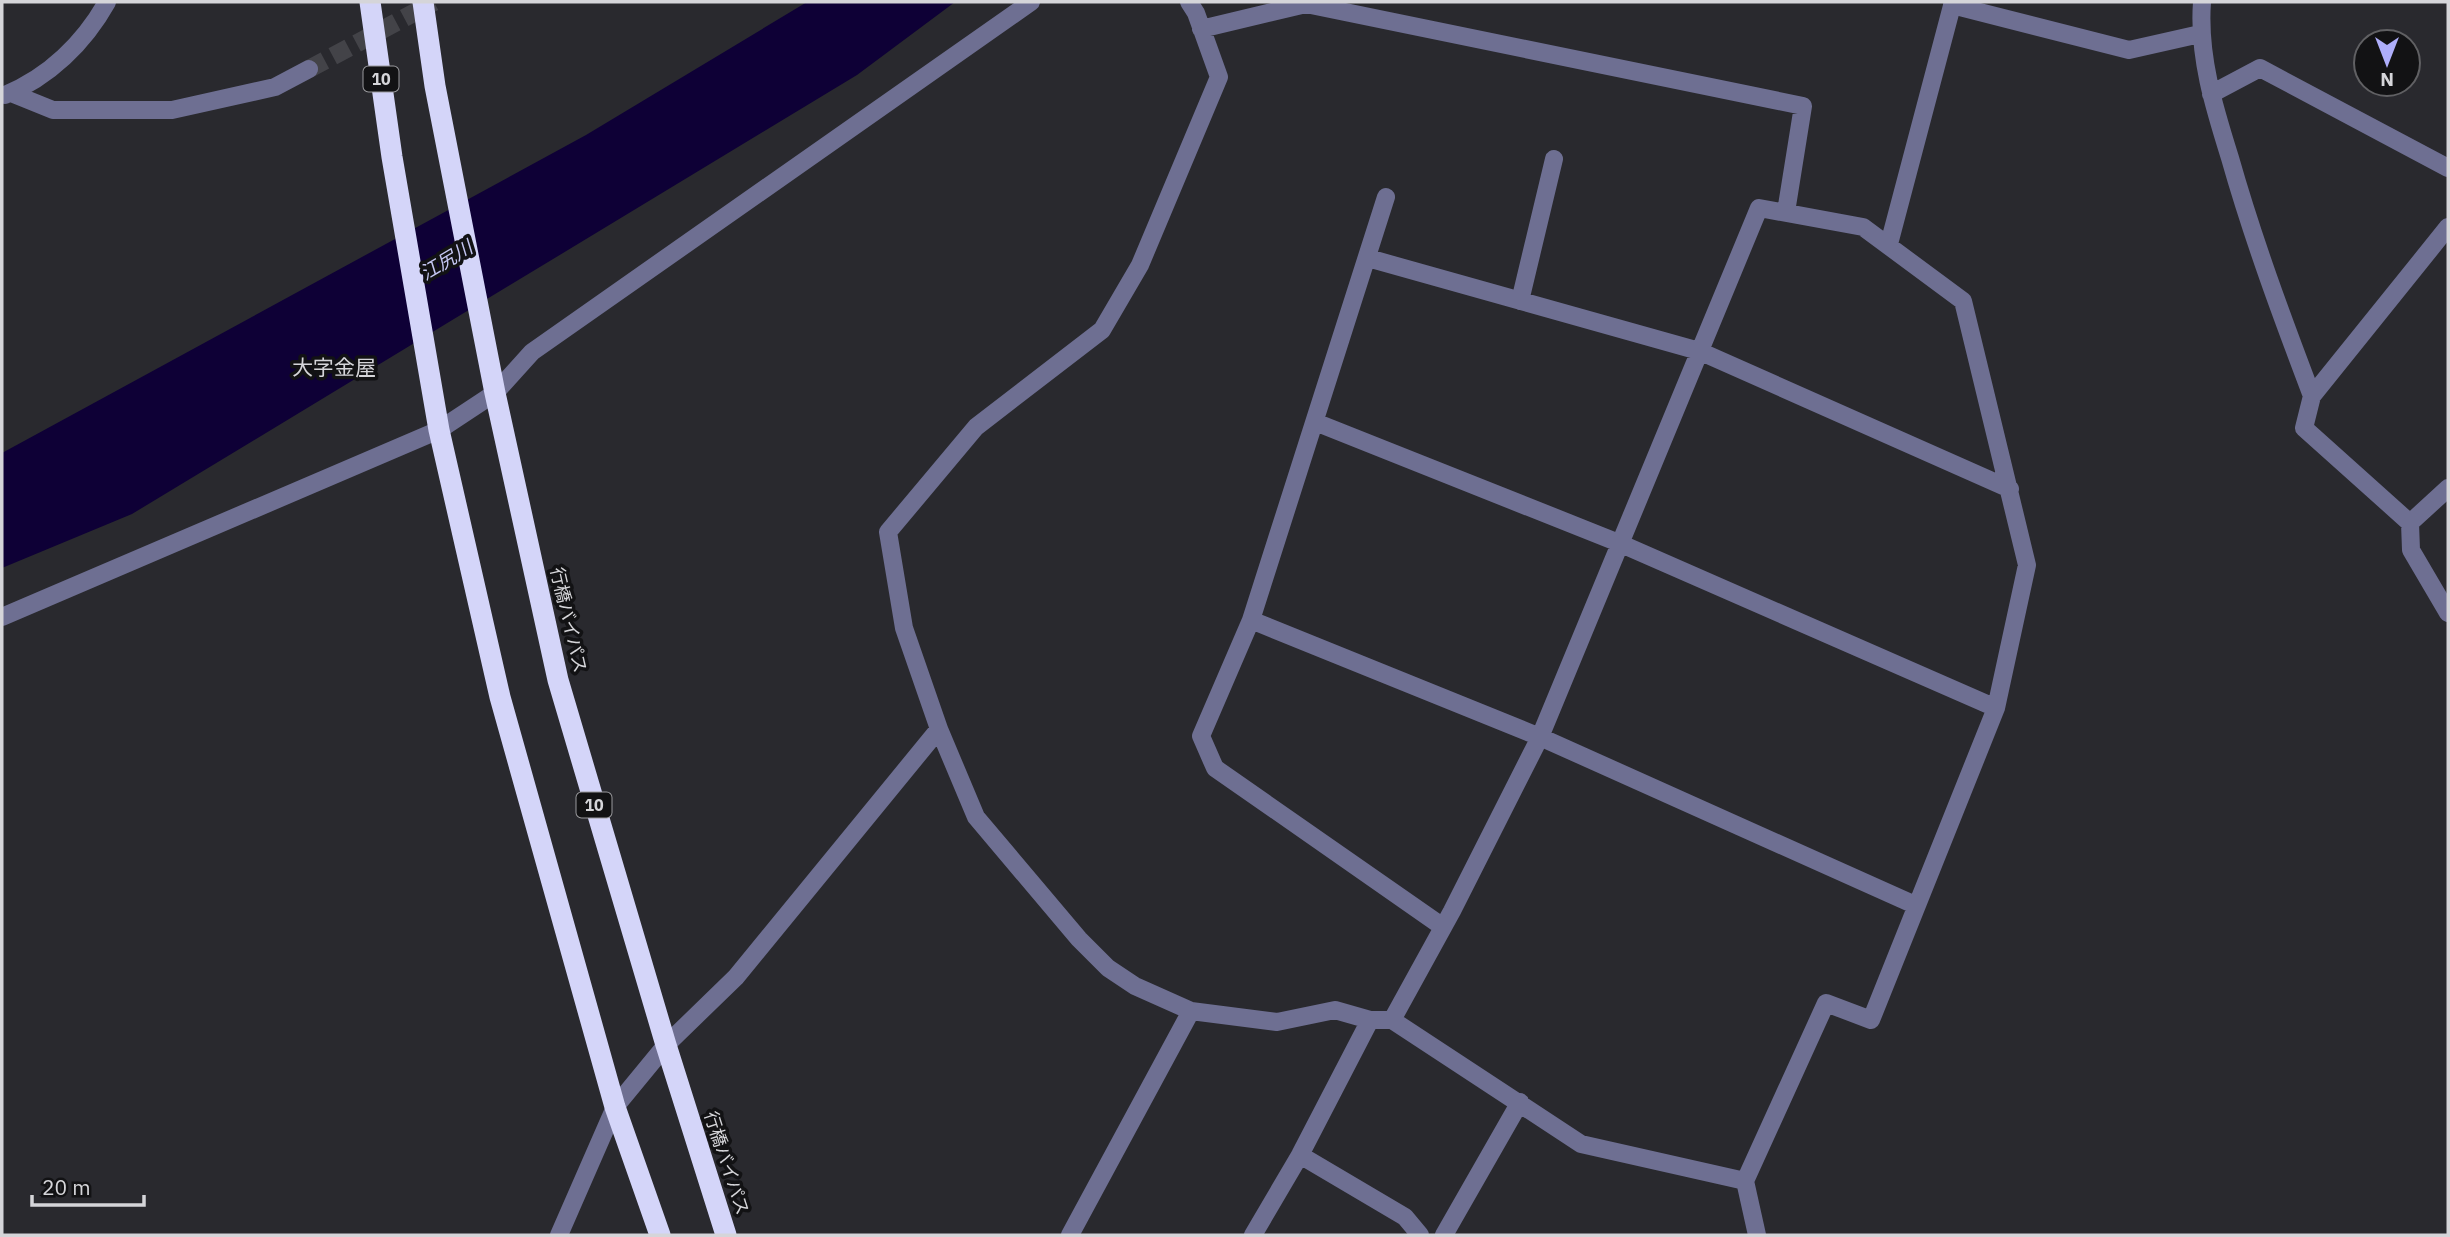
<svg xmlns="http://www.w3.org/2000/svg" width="2450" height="1237" font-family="'IBM Plex Sans','Noto Sans JP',sans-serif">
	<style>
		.water { fill: #0e0036 }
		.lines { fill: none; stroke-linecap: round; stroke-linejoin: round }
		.minor-tunnel { stroke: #434348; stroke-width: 18; stroke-dasharray: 18 9; stroke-linecap: butt }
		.minor { stroke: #6e6f92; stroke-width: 18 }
		.highway { stroke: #d4d5f9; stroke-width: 21 }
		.labels { text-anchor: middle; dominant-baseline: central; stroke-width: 7; stroke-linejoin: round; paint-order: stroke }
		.shield { fill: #121214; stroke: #9a9a9e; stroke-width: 2 }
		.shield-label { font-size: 16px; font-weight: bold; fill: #d5d5d9 }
		.street-label { font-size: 18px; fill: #d5d5d9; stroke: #121214 }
		.water-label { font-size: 19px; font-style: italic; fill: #c4c6f1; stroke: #121214 }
		.quarter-label { font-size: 21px; fill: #d5d5d9; stroke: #121214 }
	</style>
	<rect width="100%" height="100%" fill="#29292e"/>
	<!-- water -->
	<path class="water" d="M 807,2 L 955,2 L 857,75 L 132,514 L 2,568 L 2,453 L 586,135 Z"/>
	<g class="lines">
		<!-- minor-tunnel -->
		<path class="minor-tunnel" d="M 309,69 L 434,2"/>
		<!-- minor -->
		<path class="minor" d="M 1189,2 L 1196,13 L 1219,77 L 1140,265 L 1102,330 L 976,427 L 888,532 L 904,628 L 939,729 L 976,817 L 1079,939 L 1108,968 L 1135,986 L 1191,1011 L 1277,1022 L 1335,1010 L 1370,1020 L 1392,1020 L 1581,1144 L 1745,1181
			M 2202,2 C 2198,56 2214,107 2230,158 C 2253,239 2282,317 2312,396
			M 1952,5 L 2129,50 L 2200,34
			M 1201,29 L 1306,4 L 1803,106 L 1786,212
			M 11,93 L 53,110 L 172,110 L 275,87 L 309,69
			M 2211,94 L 2260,68 L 2448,168
			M 5,95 C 49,77 84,43 107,2
			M 1386,197 L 1251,620 L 1540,737 L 1915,905
			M 2448,227 L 2312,396 L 2304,428 L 2410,523 L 2411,550 L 2448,613
			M 1889,244 L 1953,2
			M 1368,258 L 1699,351 L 2010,489
			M 1520,301 L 1554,159
			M 1315,422 L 1619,543 L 1996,708
			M 2410,523 L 2448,488
			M 2,617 L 439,430 L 495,393 L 532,352 L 1031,2
			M 1251,620 L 1201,736 L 1215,768 L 1443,927
			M 1392,1020 L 1452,911 L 1540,737 L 1759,208 L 1863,227 L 1963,301 L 2027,565 L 1996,708 L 1871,1020 L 1826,1003 L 1745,1181 L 1757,1235
			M 1300,1155 L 1405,1217 L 1420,1235
			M 559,1235 L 615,1107 L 666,1045 L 736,977 L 939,729
			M 1070,1235 L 1191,1011
			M 1253,1235 L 1300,1155 L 1370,1020
			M 1444,1235 L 1520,1102"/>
		<!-- highway -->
		<path class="highway" d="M 370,2 L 392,157 L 439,430 L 500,697 L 615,1107 L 660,1235
			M 423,2 L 435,86 L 495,393 L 558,680 L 666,1045 L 726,1235"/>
	</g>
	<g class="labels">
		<!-- shield labels -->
		<g class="shield">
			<rect x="363.5" y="66.5" width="35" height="25" rx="5"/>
			<rect x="576.5" y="792.5" width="35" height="25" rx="5"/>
		</g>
		<g class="shield-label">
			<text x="381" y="79">10</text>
			<text x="594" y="805">10</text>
		</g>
		<!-- street labels -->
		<g class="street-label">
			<text transform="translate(569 620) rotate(77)">行橋バイパス</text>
			<text transform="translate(727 1163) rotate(72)">行橋バイパス</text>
		</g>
		<!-- water labels -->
		<g class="water-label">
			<text transform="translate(446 260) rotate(-31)">江尻川</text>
		</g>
		<!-- quarter labels -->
		<g class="quarter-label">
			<text x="334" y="367">大字金屋</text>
		</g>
	</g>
	<!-- border -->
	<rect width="2450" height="1237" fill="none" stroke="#d5d5d9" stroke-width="7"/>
	<!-- north arrow -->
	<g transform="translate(2387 63) rotate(180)"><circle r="33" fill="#121214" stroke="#606063" stroke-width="2"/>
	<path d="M0-5L12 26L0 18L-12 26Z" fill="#aeaefb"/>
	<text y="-10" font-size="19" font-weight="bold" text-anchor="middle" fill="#d5d5d9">N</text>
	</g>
	<!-- scale -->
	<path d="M32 1195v10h112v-10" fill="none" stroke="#d5d5d9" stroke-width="3.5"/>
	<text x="42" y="1195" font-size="21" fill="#d5d5d9" stroke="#121214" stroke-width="5" paint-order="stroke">20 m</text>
</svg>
